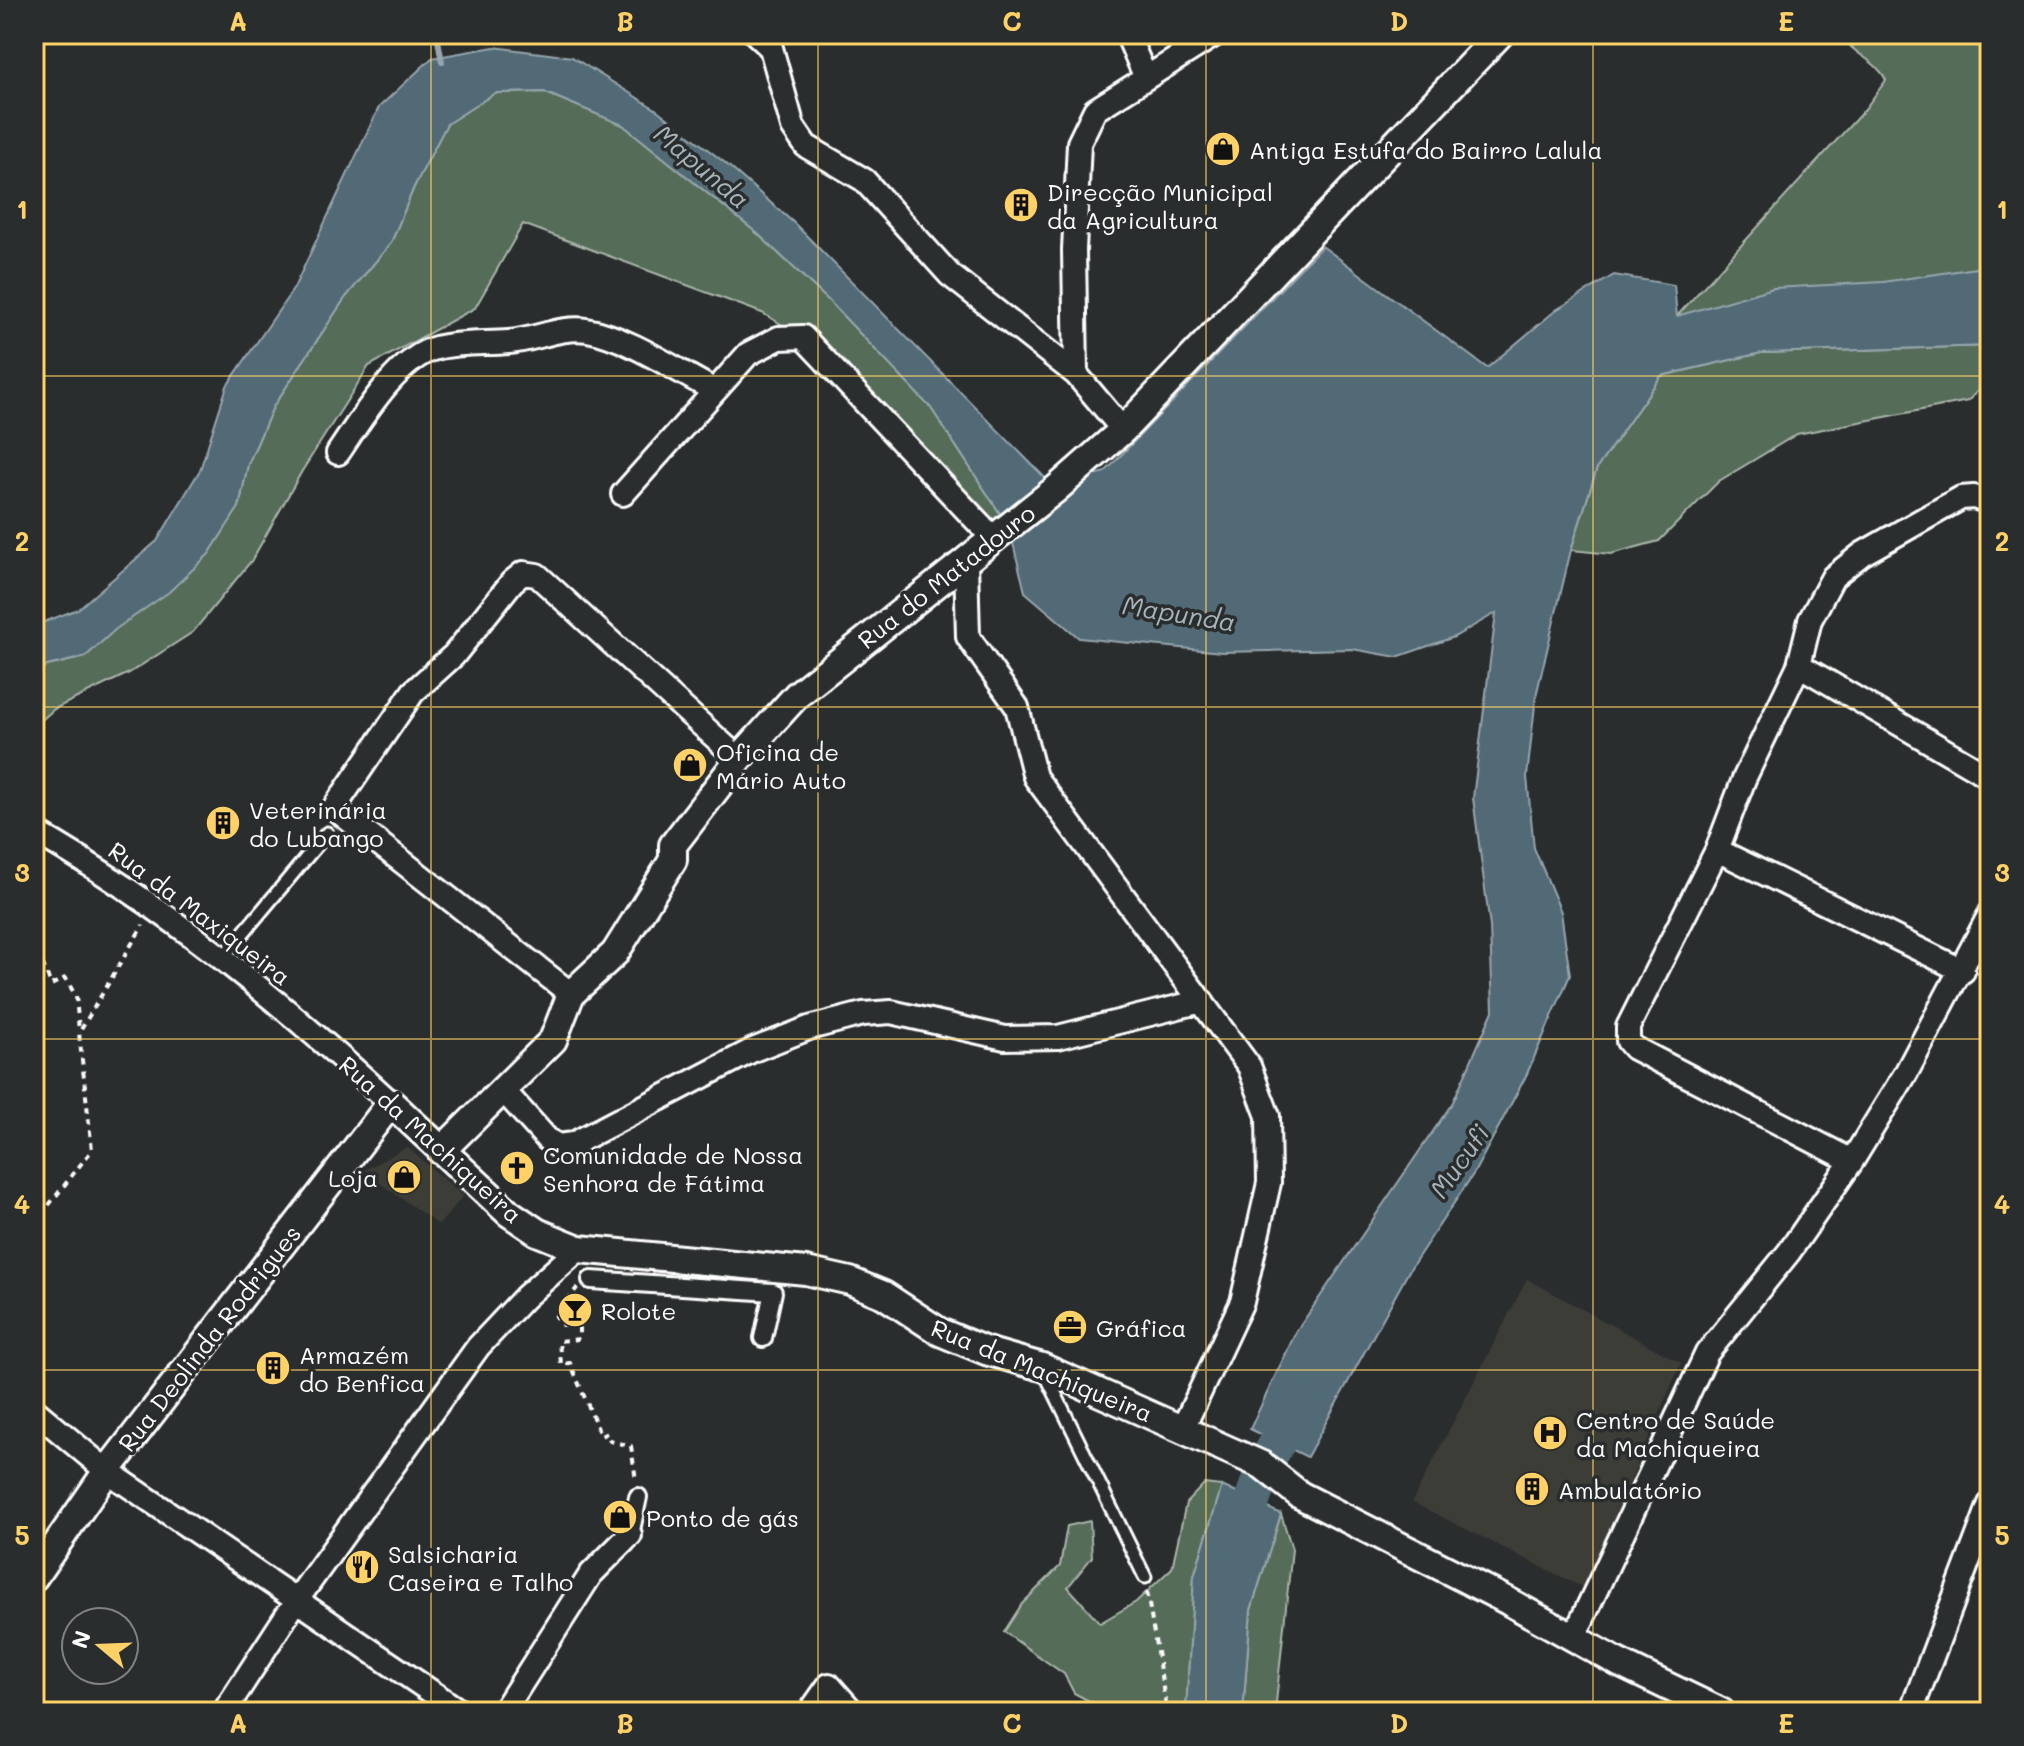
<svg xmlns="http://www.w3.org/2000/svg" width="2024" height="1746" font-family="Mali,sans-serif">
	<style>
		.built { fill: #3e3c39 }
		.green { fill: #556c59; stroke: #aab6ac; stroke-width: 2 }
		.water { fill: #516a76; stroke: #97a6ad; stroke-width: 2 }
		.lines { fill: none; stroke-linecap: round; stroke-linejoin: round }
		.stream { stroke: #97a6ad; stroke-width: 6 }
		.river { stroke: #516a76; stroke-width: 36 }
		.service-casing { stroke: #fff; stroke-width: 17 }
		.pedestrian-casing { stroke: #fff; stroke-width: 22 }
		.minor-casing { stroke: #fff; stroke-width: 28 }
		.tertiary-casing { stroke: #fff; stroke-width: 32 }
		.path { stroke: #fff; stroke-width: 4; stroke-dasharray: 6 6; stroke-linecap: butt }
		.service { stroke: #2a2d2e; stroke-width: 11 }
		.pedestrian { stroke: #2a2d2e; stroke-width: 16 }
		.minor { stroke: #2a2d2e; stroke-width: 22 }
		.tertiary { stroke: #2a2d2e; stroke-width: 26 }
		.grid { fill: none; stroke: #ffd166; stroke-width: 2; stroke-opacity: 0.55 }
		.labels { text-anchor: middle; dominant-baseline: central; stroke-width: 7; stroke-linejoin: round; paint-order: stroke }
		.poi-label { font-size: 24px; fill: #fff; stroke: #2a2d2e; text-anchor: start }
		.street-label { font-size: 24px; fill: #fff; stroke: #2a2d2e }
		.water-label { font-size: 26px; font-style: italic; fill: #a8b4ba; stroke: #2a2d2e }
		.neatline { fill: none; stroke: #ffd166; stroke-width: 3 }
		.grid-label { font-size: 26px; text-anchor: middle; font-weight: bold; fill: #ffd166 }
	</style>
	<rect width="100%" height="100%" fill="#2a2d2e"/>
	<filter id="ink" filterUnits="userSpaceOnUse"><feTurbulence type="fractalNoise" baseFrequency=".0125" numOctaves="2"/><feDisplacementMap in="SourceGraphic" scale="16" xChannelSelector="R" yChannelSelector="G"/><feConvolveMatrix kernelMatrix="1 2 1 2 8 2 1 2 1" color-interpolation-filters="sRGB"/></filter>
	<g filter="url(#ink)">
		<!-- built -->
		<path class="built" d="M 407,1147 L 463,1196 L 439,1225 L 363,1171 Z
			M 1527,1279 L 1681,1363 L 1584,1588 L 1412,1502 Z"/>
		<!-- green -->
		<path class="green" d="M 1841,34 L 1990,34 L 1990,266 L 1676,317 L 1865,109 L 1886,80 C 1876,59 1852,55 1841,34 Z
			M 544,92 L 623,125 L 758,234 L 827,299 L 931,408 L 1009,527 L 993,538 L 803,337 L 762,313 L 523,224 L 475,308 L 369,366 L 302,471 L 252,560 L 193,632 L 129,673 L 54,709 L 34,727 L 34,669 L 85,657 L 239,507 L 248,464 L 273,407 L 345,298 L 391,243 L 414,187 L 447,123 L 495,93 Z
			M 1990,346 L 1990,378 L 1968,401 L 1797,434 L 1719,481 L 1659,541 L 1611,554 L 1571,550 L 1597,468 L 1661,376 L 1761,353 Z
			M 1204,1484 L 1222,1486 L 1194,1576 L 1186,1712 L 1110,1712 L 1074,1693 L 1064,1674 L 1004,1632 L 1022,1604 L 1060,1566 L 1067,1526 L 1090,1521 L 1092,1557 L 1068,1587 L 1100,1623 L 1136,1602 L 1172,1568 L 1186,1503 Z
			M 1281,1514 L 1292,1549 L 1275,1712 L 1243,1712 L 1251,1610 Z"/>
		<!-- water -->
		<path class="water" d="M 494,47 L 572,57 L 657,110 L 724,162 L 794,223 L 1056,489 L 1105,472 L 1322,246 L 1487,368 L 1556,310 L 1614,275 L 1674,285 L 1677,316 L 1773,288 L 1883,282 L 1990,266 L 1990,346 L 1761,353 L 1661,376 L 1597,468 L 1571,550 L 1536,696 L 1527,777 L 1534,848 L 1561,912 L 1570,975 L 1526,1076 L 1474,1173 L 1410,1269 L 1307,1457 L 1250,1429 L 1296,1332 L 1453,1102 L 1493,1011 L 1490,927 L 1473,798 L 1496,613 L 1454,637 L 1397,657 L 1352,649 L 1222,652 L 1079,638 L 1025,592 L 1009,527 L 931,408 L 827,299 L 758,234 L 623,125 L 544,92 L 495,93 L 447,124 L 414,187 L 391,243 L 345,298 L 273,407 L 248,464 L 239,507 L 209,554 L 169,592 L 116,629 L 85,657 L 34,669 L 34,626 L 78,609 L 157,541 L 200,470 L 227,386 L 294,288 L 379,107 L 432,58 Z
			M 1222,1486 L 1281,1514 L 1251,1610 L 1243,1712 L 1186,1712 L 1194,1576 Z"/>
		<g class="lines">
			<!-- stream -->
			<path class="stream" d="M 437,34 L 442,62"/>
			<!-- river -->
			<path class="river" d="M 1237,1546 L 1264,1466 L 1302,1399"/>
			<!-- service casing -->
			<g class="service-casing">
				<path id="service" d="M 223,957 L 327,833
					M 1045,1373 L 1145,1577"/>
			</g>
			<!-- pedestrian casing -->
			<g class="pedestrian-casing">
				<path id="pedestrian" d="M 591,1280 L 773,1292 L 763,1338
					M 630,1535 L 638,1497"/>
			</g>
			<!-- minor casing -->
			<g class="minor-casing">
				<path id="minor" d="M 756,34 L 771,48 L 793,127 L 806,146 L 864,180 L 950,275 L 1076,374 L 1123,430
					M 1127,34 L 1146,78
					M 1076,374 L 1074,250 L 1079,143 L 1095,110 L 1216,34
					M 338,453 C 360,421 397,358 436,348 C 460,342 485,344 509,342 C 535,340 561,326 587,330 C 628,337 677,371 714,390
					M 623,494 L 748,354 L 779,338 L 803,337 L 993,538
					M 966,561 L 968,637 L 1017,707 L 1035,777 L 1249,1066 L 1268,1116 L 1269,1183 L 1242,1302 L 1183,1428
					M 1799,665 L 1990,777
					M 34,831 C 165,906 280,1001 391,1103
					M 1717,850 L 1963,971
					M 571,994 L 334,808 L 413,692 L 454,655 L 512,582 L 523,573 L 537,575 L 739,759
					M 504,1091 L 547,1139 L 558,1146 L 573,1144 L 753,1050 L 809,1028 L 863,1014 L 891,1012 L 1005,1038 L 1058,1037 L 1202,1001
					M 1852,1161 L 1634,1048 L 1628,1041 L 1628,1027 L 1717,850 L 1744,779 L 1799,665 L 1810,620 L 1833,577 L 1862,554 L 1961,498 L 1974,497 L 1990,503
					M 34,1410 L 107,1471 L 461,1712
					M 1574,1637 L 1707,1353 L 1789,1252 L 1852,1161 L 1906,1073 L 1990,914
					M 224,1712 L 296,1601 L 478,1347 L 525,1297 L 579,1249
					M 503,1712 L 591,1574 L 630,1535
					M 810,1712 L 829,1685 L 853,1712
					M 1911,1712 L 1990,1504"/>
			</g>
			<!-- tertiary casing -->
			<g class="tertiary-casing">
				<path id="tertiary" d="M 441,1151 L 553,1040 L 571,994 L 615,953 L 673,860 L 673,845 L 739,759 L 797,695 L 1056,489 L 1123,430 L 1500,34
					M 34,1577 L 107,1471 L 391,1103 L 509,1213 L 537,1232 L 579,1249 L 806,1271 L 850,1281 L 884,1295 L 940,1332 L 986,1351 L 1042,1367 L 1262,1465 L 1300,1495 L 1506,1600 L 1619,1663 L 1721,1712"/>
			</g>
			<!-- path -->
			<path class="path" d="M 34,941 L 51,985 L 65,978 L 76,996 L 79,1031
				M 34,1224 L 92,1150 L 79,1033 L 143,925
				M 578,1287 L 555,1314 L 560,1325 L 579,1322 L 579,1339 L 559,1341 L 561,1364 L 570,1363 L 601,1436 L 607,1433 L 610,1441 L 631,1446 L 636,1480
				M 1147,1592 L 1167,1712"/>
			<!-- service -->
			<use href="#service" class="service"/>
			<!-- pedestrian -->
			<use href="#pedestrian" class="pedestrian"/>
			<!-- minor -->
			<use href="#minor" class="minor"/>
			<!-- tertiary -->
			<use href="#tertiary" class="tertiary"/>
		</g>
	</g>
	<!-- grid -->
	<path class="grid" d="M 431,34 L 431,1712M 818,34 L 818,1712M 1206,34 L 1206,1712M 1593,34 L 1593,1712M 34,376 L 1990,376M 34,707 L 1990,707M 34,1039 L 1990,1039M 34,1370 L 1990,1370"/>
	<!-- icons -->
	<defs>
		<g id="shop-disc" transform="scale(1.8)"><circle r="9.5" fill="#ffd166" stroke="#2a2d2e"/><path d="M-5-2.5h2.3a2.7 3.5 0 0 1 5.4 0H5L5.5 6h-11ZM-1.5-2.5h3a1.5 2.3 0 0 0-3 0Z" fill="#111"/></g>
		<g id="building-disc" transform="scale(1.8)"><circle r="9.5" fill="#ffd166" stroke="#2a2d2e"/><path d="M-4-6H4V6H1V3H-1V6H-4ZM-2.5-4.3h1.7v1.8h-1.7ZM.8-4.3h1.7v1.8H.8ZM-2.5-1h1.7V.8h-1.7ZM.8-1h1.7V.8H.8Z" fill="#111"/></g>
		<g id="church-disc" transform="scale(1.8)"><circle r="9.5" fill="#ffd166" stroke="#2a2d2e"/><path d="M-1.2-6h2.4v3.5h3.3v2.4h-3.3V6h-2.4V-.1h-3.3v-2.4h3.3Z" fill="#111"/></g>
		<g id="bar-disc" transform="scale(1.8)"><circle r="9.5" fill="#ffd166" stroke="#2a2d2e"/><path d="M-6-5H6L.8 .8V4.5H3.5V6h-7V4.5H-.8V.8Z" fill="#111"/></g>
		<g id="office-disc" transform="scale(1.8)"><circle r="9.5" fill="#ffd166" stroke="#2a2d2e"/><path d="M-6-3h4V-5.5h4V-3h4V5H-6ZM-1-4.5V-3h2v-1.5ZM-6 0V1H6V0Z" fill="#111"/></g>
		<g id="hospital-disc" transform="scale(1.8)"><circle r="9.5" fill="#ffd166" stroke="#2a2d2e"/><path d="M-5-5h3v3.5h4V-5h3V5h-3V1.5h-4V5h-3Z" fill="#111"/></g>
		<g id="restaurant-disc" transform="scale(1.8)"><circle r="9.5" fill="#ffd166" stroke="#2a2d2e"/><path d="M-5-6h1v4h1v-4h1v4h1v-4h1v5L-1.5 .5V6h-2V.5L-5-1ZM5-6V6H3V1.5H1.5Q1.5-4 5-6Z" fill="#111"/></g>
	</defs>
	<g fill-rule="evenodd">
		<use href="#shop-disc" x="1223" y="149"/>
		<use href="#building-disc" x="1021" y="205"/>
		<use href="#shop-disc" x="690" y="765"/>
		<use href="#building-disc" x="223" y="823"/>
		<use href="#church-disc" x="517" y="1168"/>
		<use href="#shop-disc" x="404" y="1177"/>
		<use href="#bar-disc" x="575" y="1310"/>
		<use href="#office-disc" x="1070" y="1327"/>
		<use href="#building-disc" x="273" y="1368"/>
		<use href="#hospital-disc" x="1550" y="1433"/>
		<use href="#building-disc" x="1532" y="1489"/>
		<use href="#shop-disc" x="620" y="1517"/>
		<use href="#restaurant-disc" x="362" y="1567"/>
	</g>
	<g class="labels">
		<!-- poi labels -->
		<g class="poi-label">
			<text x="1249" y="149">Antiga Estufa do Bairro Lalula</text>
			<text x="1047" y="191">Direcção Municipal<tspan x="1047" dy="28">da Agricultura</tspan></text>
			<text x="716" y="751">Oficina de<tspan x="716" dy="28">Mário Auto</tspan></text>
			<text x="249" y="809">Veterinária<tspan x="249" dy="28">do Lubango</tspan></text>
			<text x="543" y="1154">Comunidade de Nossa<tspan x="543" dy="28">Senhora de Fátima</tspan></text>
			<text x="378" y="1177" text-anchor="end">Loja</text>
			<text x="601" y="1310">Rolote</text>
			<text x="1096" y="1327">Gráfica</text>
			<text x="299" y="1354">Armazém<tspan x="299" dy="28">do Benfica</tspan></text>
			<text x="1576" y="1419">Centro de Saúde<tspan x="1576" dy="28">da Machiqueira</tspan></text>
			<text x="1558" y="1489">Ambulatório</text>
			<text x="646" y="1517">Ponto de gás</text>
			<text x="388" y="1553">Salsicharia<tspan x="388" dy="28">Caseira e Talho</tspan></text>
		</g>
		<!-- street labels -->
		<g class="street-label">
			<text transform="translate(946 576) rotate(-38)">Rua do Matadouro</text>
			<text transform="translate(200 913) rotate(37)">Rua da Maxiqueira</text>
			<text transform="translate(431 1139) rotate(42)">Rua da Machiqueira</text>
			<text transform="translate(209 1338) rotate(-52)">Rua Deolinda Rodrigues</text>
			<text transform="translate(1042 1370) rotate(22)">Rua da Machiqueira</text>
		</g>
		<!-- water labels -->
		<g class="water-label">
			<text transform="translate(702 166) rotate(40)">Mapunda</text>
			<text transform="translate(1179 613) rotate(9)">Mapunda</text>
			<text transform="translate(1459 1161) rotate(-55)">Mucufi</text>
		</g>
	</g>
	<!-- margin -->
	<rect width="2024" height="1746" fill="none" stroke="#2a2d2e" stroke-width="88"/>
	<!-- north arrow -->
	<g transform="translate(100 1646) rotate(289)"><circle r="38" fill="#2a2d2e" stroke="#7f8182" stroke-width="2"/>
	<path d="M0-6L14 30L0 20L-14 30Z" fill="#ffd166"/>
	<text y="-12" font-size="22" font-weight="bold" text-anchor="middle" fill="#ffffff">N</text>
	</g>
	<rect x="44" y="44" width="1936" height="1658" class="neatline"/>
	<g class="grid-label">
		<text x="238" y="31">A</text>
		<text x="625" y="31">B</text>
		<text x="1012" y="31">C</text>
		<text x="1399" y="31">D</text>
		<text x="1786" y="31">E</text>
		<text x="22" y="219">1</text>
		<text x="2002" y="219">1</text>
		<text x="22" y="551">2</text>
		<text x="2002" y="551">2</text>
		<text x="22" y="882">3</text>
		<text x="2002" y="882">3</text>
		<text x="22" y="1214">4</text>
		<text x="2002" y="1214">4</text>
		<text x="22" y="1545">5</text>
		<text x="2002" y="1545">5</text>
		<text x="238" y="1733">A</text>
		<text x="625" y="1733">B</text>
		<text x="1012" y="1733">C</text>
		<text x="1399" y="1733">D</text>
		<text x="1786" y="1733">E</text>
	</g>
</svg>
